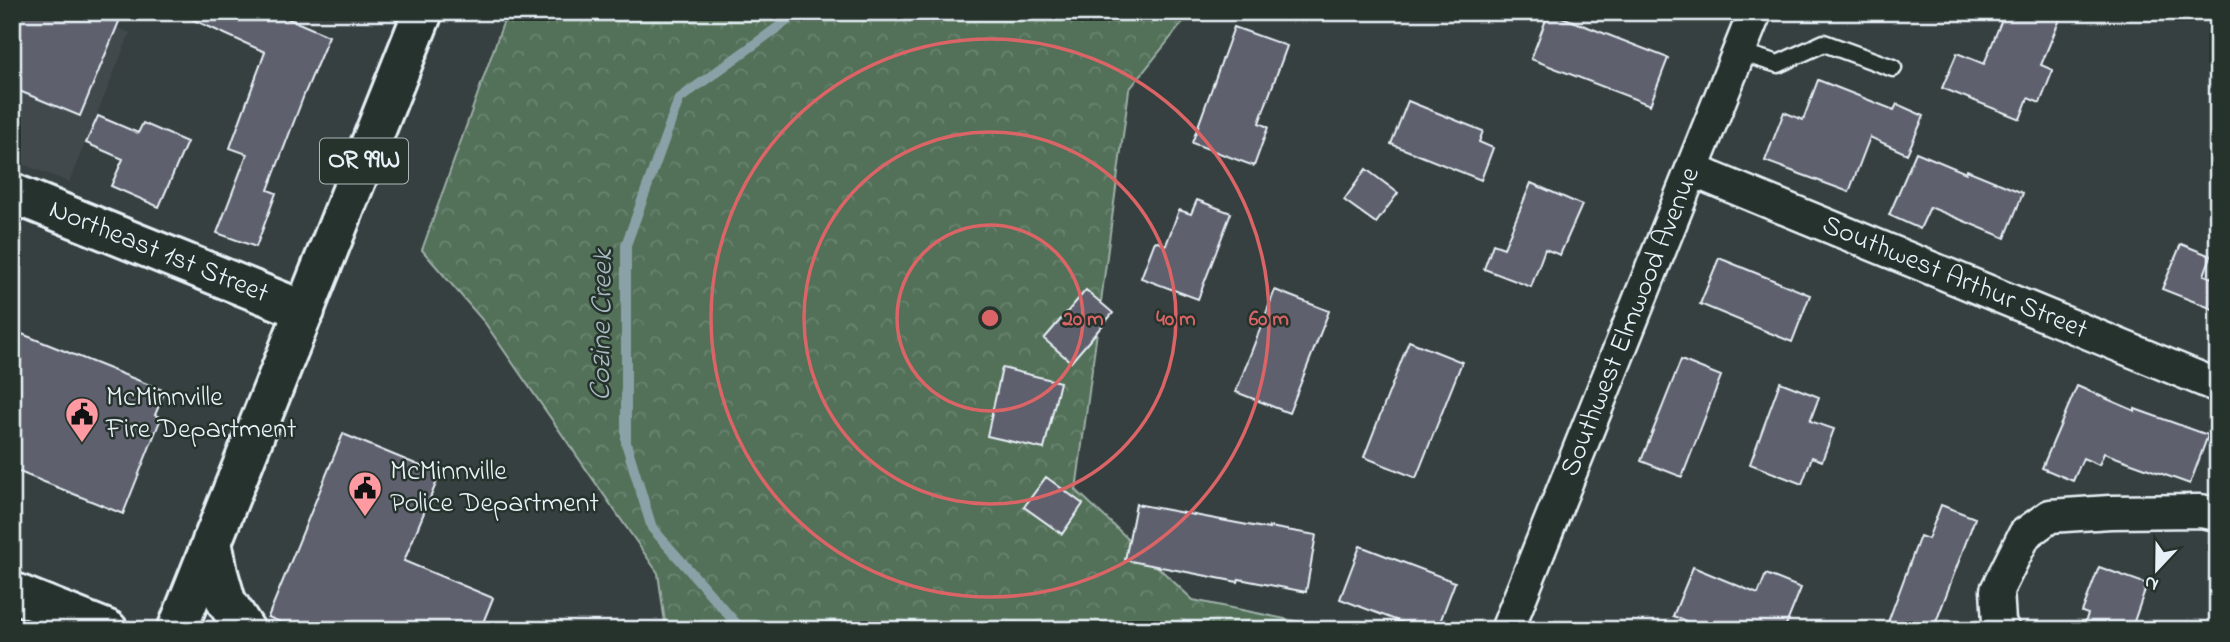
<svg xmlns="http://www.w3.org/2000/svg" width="2230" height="642" font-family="'Indie Flower',sans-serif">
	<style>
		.built { fill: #434a4e }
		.forest { fill: url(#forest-crowns); stroke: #9db0a8; stroke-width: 2 }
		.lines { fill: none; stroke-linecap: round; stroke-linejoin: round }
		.stream { stroke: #8ba1a8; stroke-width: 10 }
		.building { fill: #5e606d; stroke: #e8f1f8; stroke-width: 2 }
		.service-casing { stroke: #e8f1f8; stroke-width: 21 }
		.minor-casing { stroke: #e8f1f8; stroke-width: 37 }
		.tertiary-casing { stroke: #e8f1f8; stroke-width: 44 }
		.secondary-casing { stroke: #e8f1f8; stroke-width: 44 }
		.trunk-casing { stroke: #e8f1f8; stroke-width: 44 }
		.service { stroke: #26332d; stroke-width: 16 }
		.minor { stroke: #26332d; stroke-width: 32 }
		.tertiary { stroke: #26332d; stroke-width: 38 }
		.secondary { stroke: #26332d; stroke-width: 38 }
		.trunk { stroke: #26332d; stroke-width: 38 }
		.ring { fill: none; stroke: #db6466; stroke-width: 3.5 }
		.labels { text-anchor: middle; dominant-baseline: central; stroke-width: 5; stroke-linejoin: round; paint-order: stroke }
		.shield { fill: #26332d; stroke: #aeb8bb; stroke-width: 2 }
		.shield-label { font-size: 26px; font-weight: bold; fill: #e8f1f8 }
		.street-label { font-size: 28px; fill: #e8f1f8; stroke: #26332d }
		.poi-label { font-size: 28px; fill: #e8f1f8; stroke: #26332d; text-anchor: start }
		.water-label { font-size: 30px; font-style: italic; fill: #aabcc3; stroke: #26332d }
		.centre { fill: #db6466; stroke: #26332d; stroke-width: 3.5 }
		.ring-label { font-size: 21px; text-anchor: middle; font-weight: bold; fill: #db6466; stroke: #26332d; stroke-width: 5; stroke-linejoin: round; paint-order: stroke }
	</style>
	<defs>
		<pattern id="forest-crowns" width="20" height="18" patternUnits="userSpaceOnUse" patternTransform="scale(1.75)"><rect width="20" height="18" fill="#527058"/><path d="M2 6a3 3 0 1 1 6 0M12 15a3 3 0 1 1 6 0" fill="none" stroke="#6b8571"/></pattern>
	</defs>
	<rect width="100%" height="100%" fill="#374040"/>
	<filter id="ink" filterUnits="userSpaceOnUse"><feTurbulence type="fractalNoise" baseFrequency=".0143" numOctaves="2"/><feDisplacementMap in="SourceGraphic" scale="14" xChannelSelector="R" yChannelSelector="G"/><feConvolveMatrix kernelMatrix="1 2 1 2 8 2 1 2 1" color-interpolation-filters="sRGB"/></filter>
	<g filter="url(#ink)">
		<!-- built -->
		<path class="built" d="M 12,12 L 80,12 L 130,33 L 69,182 L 12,160 Z"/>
		<!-- forest -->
		<path class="forest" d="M 507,12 L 1191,12 L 1129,90 L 1076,490 L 1193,600 L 1339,630 L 666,630 L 658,573 L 485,323 L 422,250 Z"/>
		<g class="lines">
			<!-- stream -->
			<path class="stream" d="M 742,630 L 652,528 L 626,443 L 626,245 L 679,99 L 799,12"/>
		</g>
		<!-- building -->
		<path class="building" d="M 12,12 L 123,12 L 80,116 L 12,88 Z
			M 176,12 L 273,12 L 329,36 L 304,95 L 268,190 L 276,193 L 256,247 L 217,233 L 247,154 L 230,148 L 265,52 Z
			M 1549,12 L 1668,58 L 1650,105 L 1531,59 Z
			M 2005,12 L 2063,12 L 2041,65 L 2053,70 L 2040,103 L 2028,98 L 2020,119 L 1942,88 L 1957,53 L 1984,64 Z
			M 1234,27 L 1287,46 L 1259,123 L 1268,127 L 1254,166 L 1192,143 Z
			M 1818,80 L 1894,110 L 1897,104 L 1924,116 L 1907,154 L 1870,137 L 1849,192 L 1765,161 L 1784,112 L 1803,120 Z
			M 1408,101 L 1483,131 L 1479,142 L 1493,148 L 1481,180 L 1391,144 Z
			M 98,116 L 138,133 L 143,123 L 187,142 L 159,207 L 111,186 L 123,159 L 86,143 Z
			M 1916,152 L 1966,173 L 1967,170 L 2023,193 L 2005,238 L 1930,207 L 1920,229 L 1889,215 Z
			M 1366,169 L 1398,193 L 1376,223 L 1344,200 Z
			M 1531,183 L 1582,205 L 1560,255 L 1545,249 L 1531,287 L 1484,269 L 1493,244 L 1504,248 Z
			M 1197,200 L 1231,213 L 1198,299 L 1141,278 L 1155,241 L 1166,245 L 1179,210 L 1191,214 Z
			M 2181,244 L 2211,256 L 2204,275 L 2218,280 L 2218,311 L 2162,289 Z
			M 1719,258 L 1810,295 L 1792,342 L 1700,304 Z
			M 1086,290 L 1113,313 L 1071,362 L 1044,339 Z
			M 1275,290 L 1329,311 L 1289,413 L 1236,392 Z
			M 12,330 L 165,391 L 155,415 L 161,418 L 123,514 L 12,469 Z
			M 1409,341 L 1462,362 L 1416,478 L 1364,457 Z
			M 1681,360 L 1721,376 L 1682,477 L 1641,461 Z
			M 1002,368 L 1060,382 L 1044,449 L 987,436 Z
			M 1780,382 L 1819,397 L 1810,421 L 1834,429 L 1822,461 L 1812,457 L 1802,484 L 1750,464 Z
			M 2077,386 L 2135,411 L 2135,409 L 2208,435 L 2190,484 L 2104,453 L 2099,465 L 2083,458 L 2073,481 L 2042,468 Z
			M 343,434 L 440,474 L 404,561 L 493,598 L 480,630 L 299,630 L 268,617 Z
			M 1046,477 L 1083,504 L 1062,534 L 1024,507 Z
			M 1136,504 L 1269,529 L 1269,527 L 1316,535 L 1306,592 L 1239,579 L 1238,582 L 1125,560 Z
			M 1941,505 L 1975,518 L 1933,630 L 1885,630 L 1920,536 L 1928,539 Z
			M 1360,546 L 1455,582 L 1437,630 L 1422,630 L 1340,599 Z
			M 1693,567 L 1758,594 L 1766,574 L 1801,588 L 1784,630 L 1708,630 L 1673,616 Z
			M 2099,567 L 2147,584 L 2131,630 L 2082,630 L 2088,614 L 2082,612 Z"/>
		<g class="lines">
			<!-- service casing -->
			<g class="service-casing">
				<path id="service" d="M 1739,52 L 1778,64 L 1824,43 L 1893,68"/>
			</g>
			<!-- minor casing -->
			<g class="minor-casing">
				<g id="minor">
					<path id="s1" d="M 1692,170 L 2218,386"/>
					<path id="s2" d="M 1507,630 L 1755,12"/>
					<path d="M 2003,630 L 1999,622 L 1997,590 L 2025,534 L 2050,516 L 2110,512 L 2200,511 L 2218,514"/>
				</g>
			</g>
			<!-- tertiary casing -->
			<g class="tertiary-casing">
				<g id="tertiary">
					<path id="s3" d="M 12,193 L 305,311"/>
				</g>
			</g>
			<!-- secondary casing -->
			<g class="secondary-casing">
				<path id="secondary" d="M 12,592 L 108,630"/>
			</g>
			<!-- trunk casing -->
			<g class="trunk-casing">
				<path id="trunk" d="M 212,541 L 218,573 L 226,601 L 245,630
					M 177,630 L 423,12"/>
			</g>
			<!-- service -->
			<use href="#service" class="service"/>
			<!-- minor -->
			<use href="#minor" class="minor"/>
			<!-- tertiary -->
			<use href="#tertiary" class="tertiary"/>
			<!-- secondary -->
			<use href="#secondary" class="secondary"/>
			<!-- trunk -->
			<use href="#trunk" class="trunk"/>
		</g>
	</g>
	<!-- distance rings -->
	<g class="ring">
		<circle cx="990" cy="318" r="93"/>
		<circle cx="990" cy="318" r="186"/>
		<circle cx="990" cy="318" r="279"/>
	</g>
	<!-- icons -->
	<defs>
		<g id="civic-pin" transform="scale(1.75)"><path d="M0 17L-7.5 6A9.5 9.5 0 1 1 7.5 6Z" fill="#ff9aa2" stroke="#26332d"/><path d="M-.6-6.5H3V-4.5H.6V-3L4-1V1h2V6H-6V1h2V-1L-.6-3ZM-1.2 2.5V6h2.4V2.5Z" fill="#111"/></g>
	</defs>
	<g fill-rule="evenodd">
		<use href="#civic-pin" x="82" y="414"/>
		<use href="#civic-pin" x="365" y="488"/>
	</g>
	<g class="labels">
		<!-- shield labels -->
		<rect class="shield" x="320" y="138.5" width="88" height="45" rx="5"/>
		<g class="shield-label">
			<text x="364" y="161">OR 99W</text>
		</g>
		<!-- street labels -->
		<g class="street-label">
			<text stroke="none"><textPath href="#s3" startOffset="158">Northeast 1st Street</textPath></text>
			<text stroke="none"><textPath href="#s1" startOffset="284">Southwest Arthur Street</textPath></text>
			<text stroke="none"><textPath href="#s2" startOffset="332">Southwest Elmwood Avenue</textPath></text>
		</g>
		<!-- poi labels -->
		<g class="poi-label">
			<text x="106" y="398">McMinnville<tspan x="106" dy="32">Fire Department</tspan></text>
			<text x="390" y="472">McMinnville<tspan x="390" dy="32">Police Department</tspan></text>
		</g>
		<!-- water labels -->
		<g class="water-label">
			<text transform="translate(603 325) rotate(-89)">Cozine Creek</text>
		</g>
	</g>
	<circle cx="990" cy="318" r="10" class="centre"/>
	<g class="ring-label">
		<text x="1083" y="325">20 m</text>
		<text x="1176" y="325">40 m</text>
		<text x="1269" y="325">60 m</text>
	</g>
	<!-- margin -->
	<rect width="2230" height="642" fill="none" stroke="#26332d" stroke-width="42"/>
	<rect x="21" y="21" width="2188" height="600" fill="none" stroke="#e8f1f8" stroke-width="2.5" filter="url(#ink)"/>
	<!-- north arrow -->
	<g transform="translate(2157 569) rotate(202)" stroke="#26332d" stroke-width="5" paint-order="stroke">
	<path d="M0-5L12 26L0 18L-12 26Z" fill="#e8f1f8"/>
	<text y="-10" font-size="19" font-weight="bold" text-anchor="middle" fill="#e8f1f8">N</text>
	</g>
</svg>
